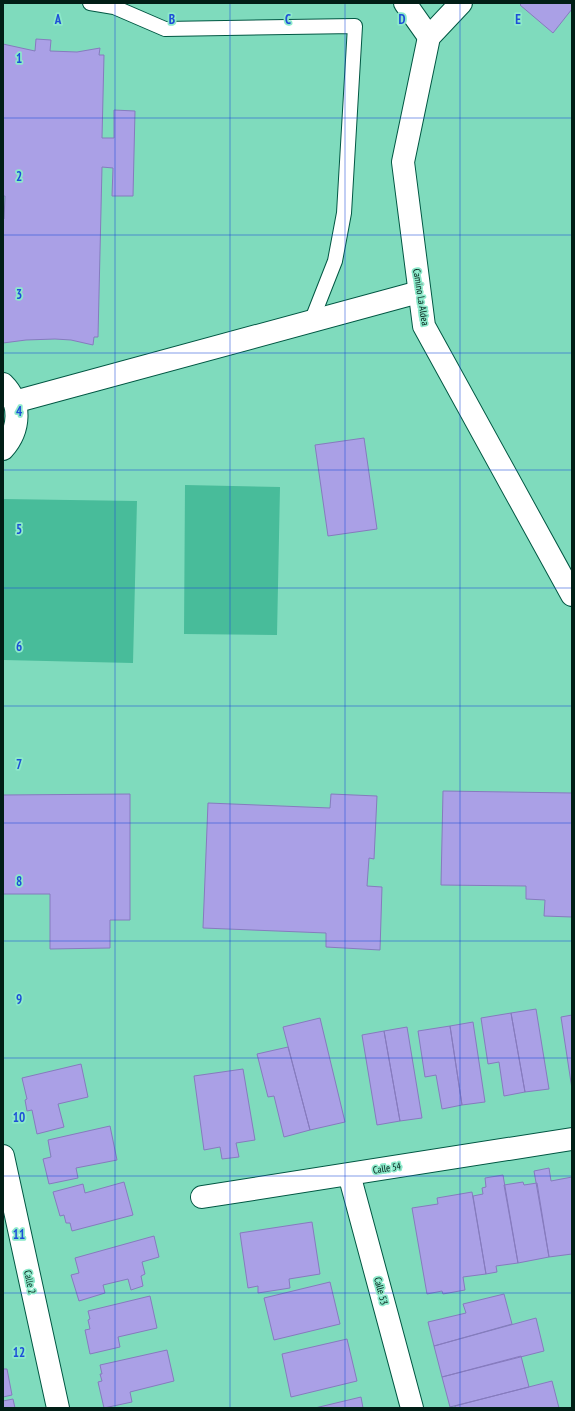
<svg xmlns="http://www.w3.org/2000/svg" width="575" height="1411" font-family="'PT Sans Narrow',sans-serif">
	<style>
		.green { fill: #48bc9a }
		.building { fill: #aaa0e6; stroke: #867bbe }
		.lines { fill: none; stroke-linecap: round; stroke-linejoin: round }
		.lane-casing { stroke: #005743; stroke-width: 16 }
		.street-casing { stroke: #005743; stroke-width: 24 }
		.secondary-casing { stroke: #005743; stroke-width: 24 }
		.lane { stroke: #fff; stroke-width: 14 }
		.street { stroke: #fff; stroke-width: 22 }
		.secondary { stroke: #fff; stroke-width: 22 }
		.grid { fill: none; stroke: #1d4ed8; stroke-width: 1; stroke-opacity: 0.55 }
		.labels { text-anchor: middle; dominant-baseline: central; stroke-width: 3.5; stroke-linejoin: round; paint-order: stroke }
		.street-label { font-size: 10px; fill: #011e16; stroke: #8ce9ca }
		.grid-label { font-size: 13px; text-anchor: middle; font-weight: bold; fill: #1d4ed8; stroke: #8ce9ca; stroke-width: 3.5; stroke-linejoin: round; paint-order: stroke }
	</style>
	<rect width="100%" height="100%" fill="#7fdbbd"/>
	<!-- green -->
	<path class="green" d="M 185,485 L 280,487 L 277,635 L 184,634 Z
		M 3,499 L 137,501 L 133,663 L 3,660 Z"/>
	<!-- building -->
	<path class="building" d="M 522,3 L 572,3 L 572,9 L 553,33 L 520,5 Z
		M 36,39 L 51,40 L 50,51 L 77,52 L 100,48 L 99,55 L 104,55 L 102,138 L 114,138 L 114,110 L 135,111 L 133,196 L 112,196 L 113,168 L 102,167 L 98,337 L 94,337 L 93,345 L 71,340 L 55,339 L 26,340 L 3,343 L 3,219 L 4,219 L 5,196 L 3,196 L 3,44 L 35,51 Z
		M 364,438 L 377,529 L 328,536 L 315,445 Z
		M 443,791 L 572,793 L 572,917 L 544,916 L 545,900 L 526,899 L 526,886 L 441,885 Z
		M 130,794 L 130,920 L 110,920 L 110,948 L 50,949 L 50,894 L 3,894 L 3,795 Z
		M 331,794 L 377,796 L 374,859 L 369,858 L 367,886 L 382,887 L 380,950 L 326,947 L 326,933 L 203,928 L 208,803 L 330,808 Z
		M 536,1009 L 549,1089 L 525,1092 L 511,1013 Z
		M 511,1013 L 525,1092 L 504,1096 L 499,1062 L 488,1064 L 481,1018 Z
		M 572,1015 L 572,1089 L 561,1017 Z
		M 320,1018 L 345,1122 L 310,1130 L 283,1027 Z
		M 473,1022 L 485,1102 L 462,1105 L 450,1026 Z
		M 450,1026 L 462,1105 L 442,1109 L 436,1075 L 425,1077 L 418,1031 Z
		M 407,1027 L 422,1118 L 400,1121 L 384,1031 Z
		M 384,1031 L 400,1121 L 377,1125 L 362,1035 Z
		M 288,1047 L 310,1130 L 284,1137 L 274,1096 L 268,1097 L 257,1054 Z
		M 81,1064 L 88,1097 L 58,1104 L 64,1127 L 37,1134 L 32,1110 L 27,1111 L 25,1100 L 27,1099 L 22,1078 Z
		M 243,1069 L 255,1140 L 236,1143 L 239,1157 L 222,1159 L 220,1147 L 204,1150 L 194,1076 Z
		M 110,1126 L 117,1160 L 76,1168 L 78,1178 L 49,1184 L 43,1159 L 51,1157 L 48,1140 Z
		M 549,1168 L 551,1181 L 572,1177 L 572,1254 L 549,1257 L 534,1171 Z
		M 503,1175 L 518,1263 L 496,1266 L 497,1272 L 486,1274 L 473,1196 L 483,1194 L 482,1188 L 486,1187 L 485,1178 Z
		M 124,1182 L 133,1215 L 72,1231 L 70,1223 L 66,1223 L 64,1215 L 60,1216 L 53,1192 L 83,1184 L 85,1193 Z
		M 523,1182 L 524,1185 L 537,1183 L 549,1257 L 518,1263 L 504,1185 Z
		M 472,1192 L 486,1274 L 463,1277 L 465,1290 L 443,1294 L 442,1291 L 427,1294 L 412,1208 L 438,1204 L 437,1198 Z
		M 312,1222 L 320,1274 L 289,1279 L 290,1288 L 258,1293 L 258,1286 L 248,1288 L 240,1233 Z
		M 154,1236 L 159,1257 L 142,1262 L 145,1274 L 141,1276 L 143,1286 L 131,1290 L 128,1279 L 103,1285 L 105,1293 L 79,1301 L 71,1275 L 79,1273 L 75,1258 Z
		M 330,1282 L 340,1324 L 274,1340 L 264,1298 Z
		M 504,1294 L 512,1324 L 434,1346 L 428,1322 L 466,1313 L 463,1304 Z
		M 150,1296 L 157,1328 L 118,1337 L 120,1347 L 90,1354 L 85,1330 L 90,1329 L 88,1320 L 90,1319 L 88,1311 Z
		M 536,1318 L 544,1351 L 442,1377 L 434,1346 Z
		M 347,1339 L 357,1381 L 291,1397 L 282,1354 Z
		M 167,1350 L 174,1381 L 130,1392 L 132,1402 L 104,1408 L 98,1382 L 102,1381 L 100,1374 L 102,1374 L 100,1365 Z
		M 521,1356 L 529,1387 L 450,1407 L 442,1377 Z
		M 3,1369 L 7,1369 L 12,1395 L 3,1397 Z
		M 552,1381 L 559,1408 L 455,1408 L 455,1406 Z
		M 361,1397 L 363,1408 L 315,1408 Z
		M 13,1399 L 15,1408 L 3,1408 L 3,1401 Z"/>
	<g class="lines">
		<!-- lane casing -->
		<g class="lane-casing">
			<path id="lane" d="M 90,3 L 114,7 L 165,29 L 355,26 L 344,213 L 335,261 L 311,322"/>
		</g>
		<!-- street casing -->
		<g class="street-casing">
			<path id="street" d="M 405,3 L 429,37
				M 3,384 C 22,403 20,430 3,449
				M 14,402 L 419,292
				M 3,1156 L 58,1408
				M 349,1174 L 412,1408
				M 202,1197 L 572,1139"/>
		</g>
		<!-- secondary casing -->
		<g class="secondary-casing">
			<path id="secondary" d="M 461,3 L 429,37 L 403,162 L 424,326 L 572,595"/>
		</g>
		<!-- lane -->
		<use href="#lane" class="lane"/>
		<!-- street -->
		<use href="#street" class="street"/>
		<!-- secondary -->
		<use href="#secondary" class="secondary"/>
	</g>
	<!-- grid -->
	<path class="grid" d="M 115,3 L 115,1408M 230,3 L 230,1408M 345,3 L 345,1408M 460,3 L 460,1408M 3,118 L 572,118M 3,235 L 572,235M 3,353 L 572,353M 3,470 L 572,470M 3,588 L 572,588M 3,706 L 572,706M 3,823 L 572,823M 3,941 L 572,941M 3,1058 L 572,1058M 3,1176 L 572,1176M 3,1293 L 572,1293"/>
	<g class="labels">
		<!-- street labels -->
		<g class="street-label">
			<text transform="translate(421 297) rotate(81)">Camino La Aldea</text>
			<text transform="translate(387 1168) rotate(-9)">Calle 54</text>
			<text transform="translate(30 1282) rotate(78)">Calle 2</text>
			<text transform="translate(381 1291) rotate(75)">Calle 53</text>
		</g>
	</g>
	<g class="grid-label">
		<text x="58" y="24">A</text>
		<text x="172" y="24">B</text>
		<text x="288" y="24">C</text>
		<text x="402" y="24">D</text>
		<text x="518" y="24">E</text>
		<text x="19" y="63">1</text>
		<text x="19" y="181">2</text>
		<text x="19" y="299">3</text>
		<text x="19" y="416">4</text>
		<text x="19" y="534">5</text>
		<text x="19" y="651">6</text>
		<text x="19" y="769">7</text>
		<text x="19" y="886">8</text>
		<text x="19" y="1004">9</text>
		<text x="19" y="1122">10</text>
		<text x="19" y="1239">11</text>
		<text x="19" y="1357">12</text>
	</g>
	<!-- border -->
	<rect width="575" height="1411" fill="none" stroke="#011e16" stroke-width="8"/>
</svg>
